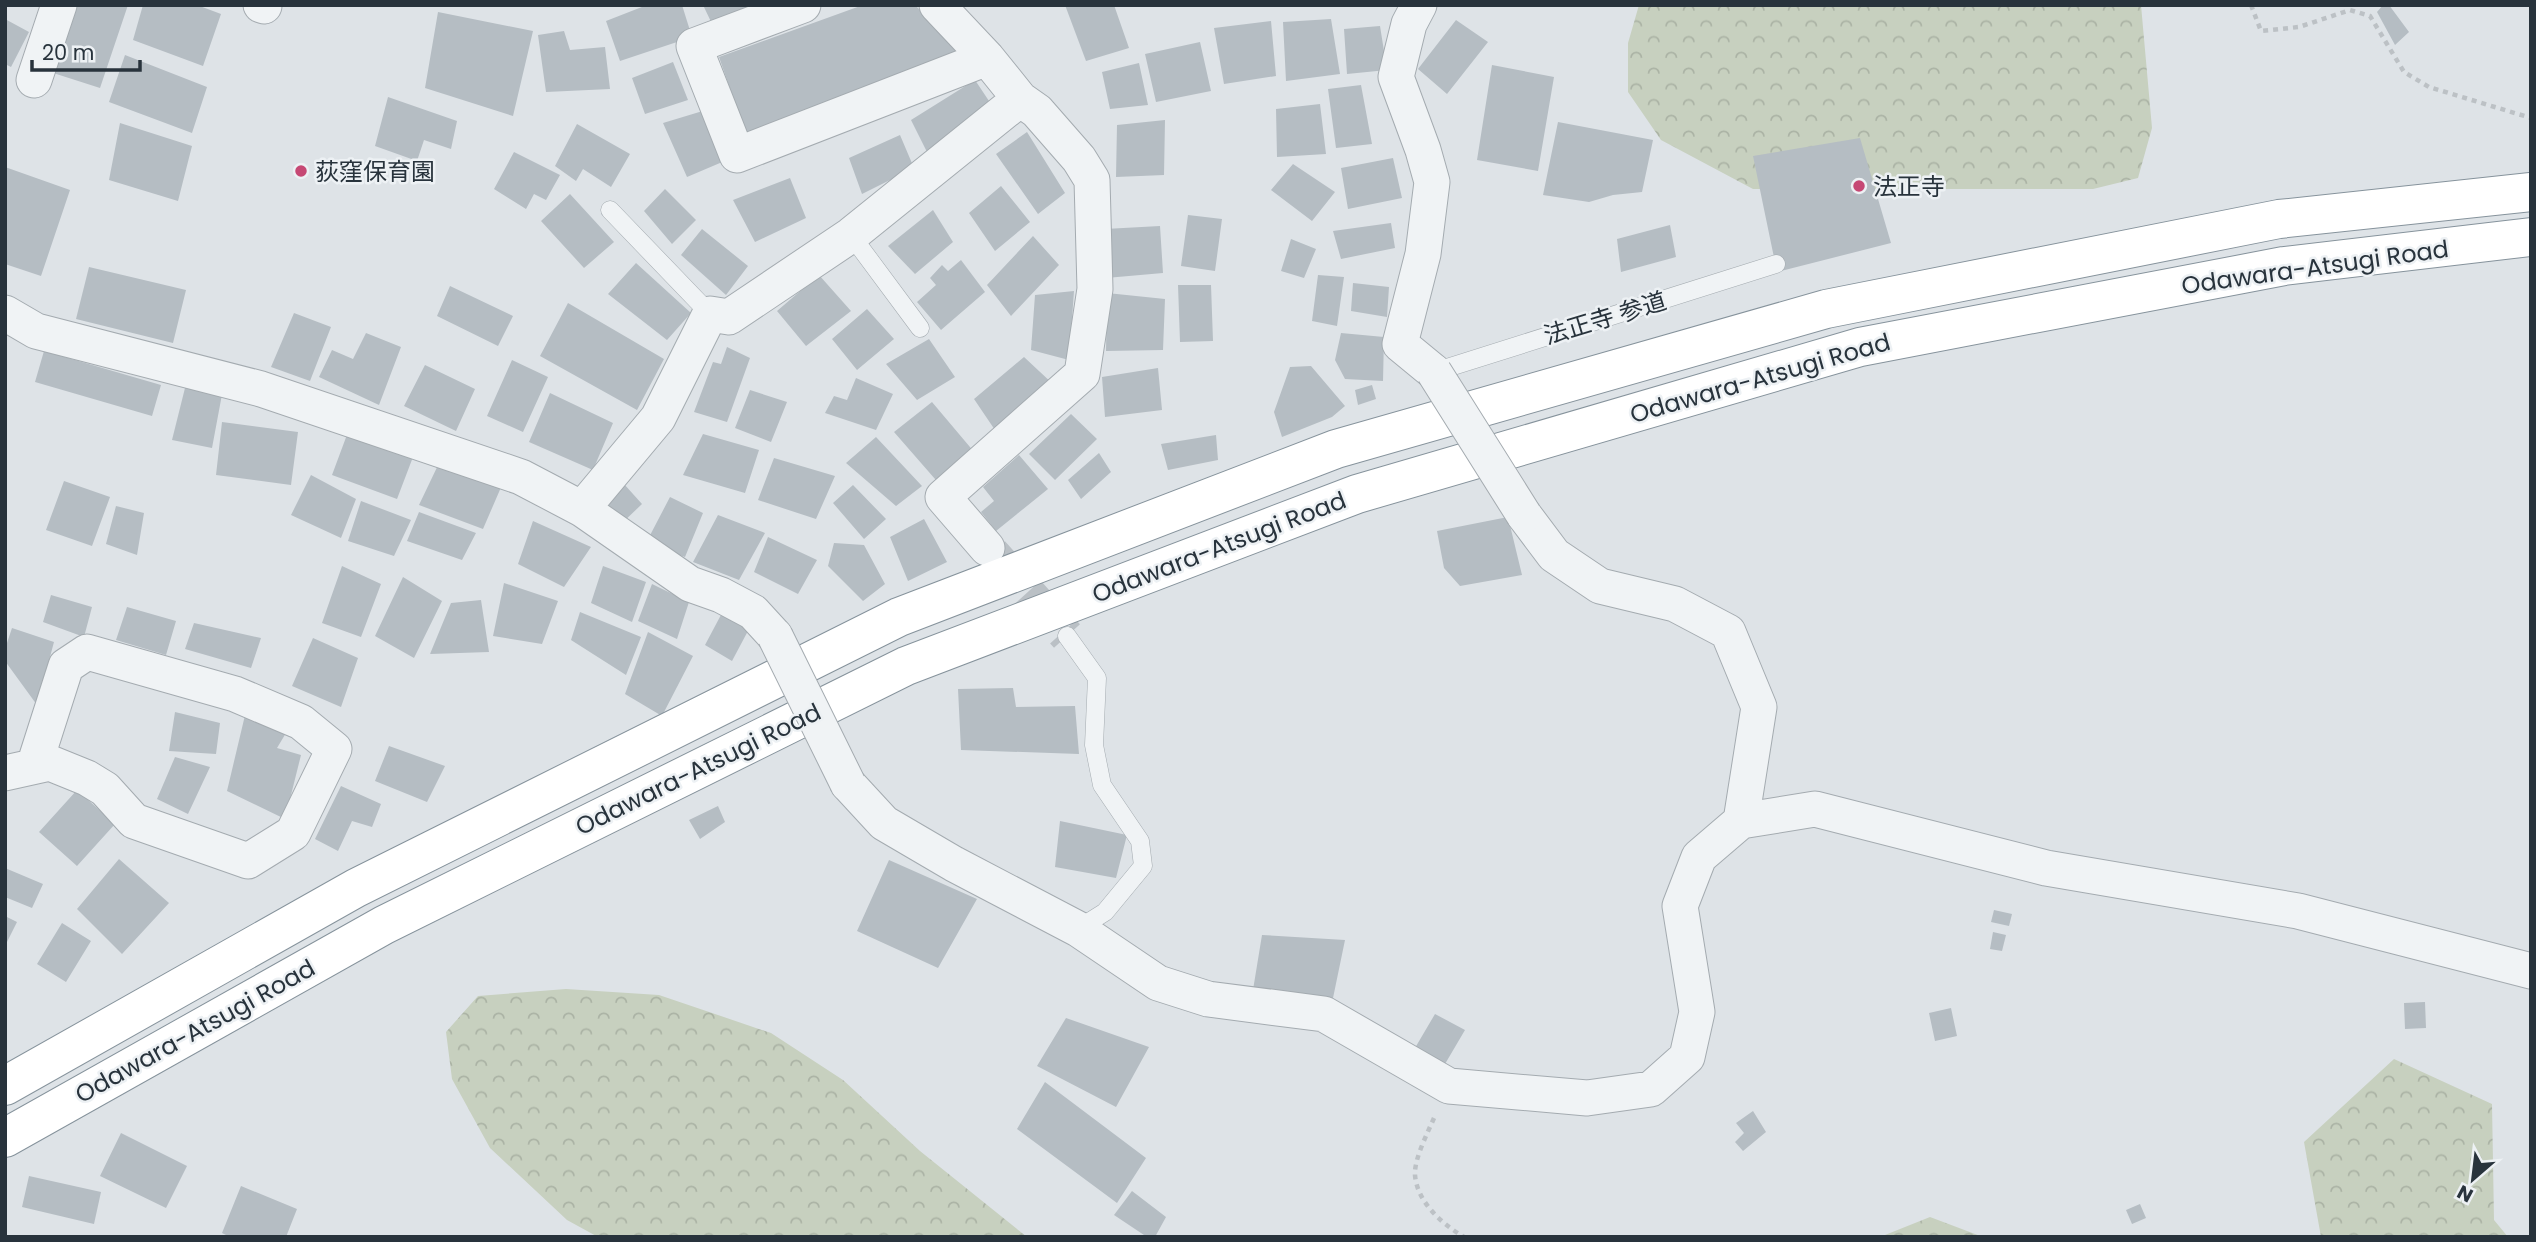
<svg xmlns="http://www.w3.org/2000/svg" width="2536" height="1242" font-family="Poppins,'Noto Sans JP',sans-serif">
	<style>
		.forest { fill: url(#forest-crowns) }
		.building { fill: #b5bdc3 }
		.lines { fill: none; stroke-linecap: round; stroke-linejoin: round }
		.minor-tunnel { stroke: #bac0c5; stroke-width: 35; stroke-dasharray: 35 18; stroke-linecap: butt }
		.service-casing { stroke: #a4abb0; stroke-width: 19 }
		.minor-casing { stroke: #a4abb0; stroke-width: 37 }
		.trunk-casing { stroke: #86939c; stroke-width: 40 }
		.path { stroke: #bcc1c5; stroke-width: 4.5; stroke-dasharray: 5 5; stroke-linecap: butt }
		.service { stroke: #f0f3f5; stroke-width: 18 }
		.minor { stroke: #f0f3f5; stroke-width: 35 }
		.trunk { stroke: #fff; stroke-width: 38 }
		.minor-bridge-casing { stroke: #a4abb0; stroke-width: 37; stroke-linecap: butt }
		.minor-bridge { stroke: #f0f3f5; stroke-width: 35 }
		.poi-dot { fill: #c64874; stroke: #edf1f4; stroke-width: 2.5 }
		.labels { text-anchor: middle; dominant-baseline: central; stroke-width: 5; stroke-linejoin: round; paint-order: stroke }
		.poi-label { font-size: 24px; fill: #28333c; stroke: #edf1f4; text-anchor: start }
		.street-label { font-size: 24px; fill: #28333c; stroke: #edf1f4 }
	</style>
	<defs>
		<pattern id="forest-crowns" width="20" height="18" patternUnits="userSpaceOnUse" patternTransform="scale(1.75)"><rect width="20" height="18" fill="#c7d0bf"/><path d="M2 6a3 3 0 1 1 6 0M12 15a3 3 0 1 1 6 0" fill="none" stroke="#abb3a5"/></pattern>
	</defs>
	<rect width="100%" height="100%" fill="#dee3e7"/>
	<!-- forest -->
	<path class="forest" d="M 1639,5 L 2141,5 L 2152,128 L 2138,178 L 2093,189 L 1753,189 L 1661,140 L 1628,92 L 1628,43 Z
		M 566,989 L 659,995 L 771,1033 L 843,1080 L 920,1151 L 1027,1237 L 598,1237 L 567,1220 L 490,1148 L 452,1079 L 446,1032 L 478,996 Z
		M 2394,1059 L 2492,1104 L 2494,1220 L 2508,1237 L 2321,1237 L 2304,1142 Z
		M 1930,1217 L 1983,1237 L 1880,1237 Z"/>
	<!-- building -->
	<path class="building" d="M 68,5 L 128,5 L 100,88 L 47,71 Z
		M 143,5 L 197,5 L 221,14 L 203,66 L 133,40 Z
		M 647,5 L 682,5 L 692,37 L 620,61 L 606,21 Z
		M 703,5 L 775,5 L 714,28 Z
		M 863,5 L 915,5 L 967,58 L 749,143 L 719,57 Z
		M 1065,5 L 1114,5 L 1129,48 L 1086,61 Z
		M 2383,5 L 2389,5 L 2409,32 L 2395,45 L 2377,12 Z
		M 438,12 L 533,31 L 513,116 L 425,88 Z
		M 5,19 L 29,32 L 11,67 L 5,64 Z
		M 1331,19 L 1340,74 L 1286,81 L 1283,22 Z
		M 1456,20 L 1488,42 L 1447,94 L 1418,69 Z
		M 1271,21 L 1276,76 L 1224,84 L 1214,28 Z
		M 1380,26 L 1387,70 L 1347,74 L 1344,29 Z
		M 564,31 L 570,50 L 605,47 L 610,89 L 546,92 L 538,35 Z
		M 1200,42 L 1211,91 L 1156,102 L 1145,54 Z
		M 125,55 L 207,87 L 192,133 L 109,102 Z
		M 673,62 L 688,100 L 645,114 L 632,78 Z
		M 1139,63 L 1148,105 L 1110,109 L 1102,72 Z
		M 1492,65 L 1554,77 L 1538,171 L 1477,160 Z
		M 975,80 L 993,107 L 927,152 L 911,120 Z
		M 1361,85 L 1372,144 L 1336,148 L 1328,89 Z
		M 388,97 L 457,121 L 451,149 L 424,140 L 417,161 L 375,146 Z
		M 1320,104 L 1326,154 L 1277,157 L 1276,109 Z
		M 706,110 L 727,160 L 687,177 L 663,123 Z
		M 1165,120 L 1164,175 L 1116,177 L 1117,125 Z
		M 1558,122 L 1653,140 L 1642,192 L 1613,195 L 1589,202 L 1543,195 Z
		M 120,123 L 192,146 L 178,201 L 109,180 Z
		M 577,124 L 630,154 L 611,187 L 583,169 L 576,181 L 555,166 Z
		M 1027,132 L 1065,193 L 1038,214 L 996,154 Z
		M 900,135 L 914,168 L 862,194 L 849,158 Z
		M 1860,138 L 1891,243 L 1777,272 L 1753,156 Z
		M 514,152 L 560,175 L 546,200 L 534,194 L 526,209 L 494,189 Z
		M 1393,158 L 1402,198 L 1348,209 L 1341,168 Z
		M 1293,164 L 1335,192 L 1312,221 L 1271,190 Z
		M 5,167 L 70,190 L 41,276 L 5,264 Z
		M 790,178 L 806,218 L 755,242 L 733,200 Z
		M 1001,186 L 1030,222 L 995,251 L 969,213 Z
		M 665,189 L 696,220 L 672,244 L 644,211 Z
		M 570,194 L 614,242 L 584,268 L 541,221 Z
		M 933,210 L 953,242 L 915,274 L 888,246 Z
		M 1188,215 L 1222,219 L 1215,271 L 1181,266 Z
		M 1391,223 L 1395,248 L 1341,259 L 1333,231 Z
		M 1670,225 L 1676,257 L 1621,272 L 1617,239 Z
		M 1160,226 L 1163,273 L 1106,278 L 1105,229 Z
		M 702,229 L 748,266 L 726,295 L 681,255 Z
		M 1033,236 L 1059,265 L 1011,316 L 987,285 Z
		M 1291,239 L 1316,249 L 1304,278 L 1281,271 Z
		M 961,260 L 985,292 L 941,330 L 917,302 L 936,285 L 930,278 L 942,265 L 948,271 Z
		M 636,263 L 691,313 L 667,340 L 608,294 Z
		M 89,267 L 186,290 L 173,343 L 76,319 Z
		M 819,275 L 851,311 L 806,346 L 777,311 Z
		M 1318,275 L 1344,277 L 1337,326 L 1312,321 Z
		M 1353,283 L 1389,287 L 1387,317 L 1351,311 Z
		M 1178,285 L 1211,285 L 1213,341 L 1180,342 Z
		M 450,286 L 513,316 L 498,346 L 437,316 Z
		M 1074,291 L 1069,360 L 1031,350 L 1035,295 Z
		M 1107,293 L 1165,299 L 1163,350 L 1106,351 Z
		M 568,303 L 664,359 L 637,410 L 540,356 Z
		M 867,309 L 894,339 L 857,370 L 832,339 Z
		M 294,313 L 331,327 L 310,381 L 271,367 Z
		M 366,333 L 401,347 L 379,405 L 319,377 L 332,350 L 353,359 Z
		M 1341,333 L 1384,337 L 1383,381 L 1345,379 L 1335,360 Z
		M 929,339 L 955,377 L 917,400 L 886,364 Z
		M 727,347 L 750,358 L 727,422 L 694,412 L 713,362 L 721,364 Z
		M 44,351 L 161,385 L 152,416 L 35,382 Z
		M 1024,357 L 1054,385 L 999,436 L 974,399 Z
		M 512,360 L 548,377 L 523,432 L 487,416 Z
		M 425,365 L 475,389 L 456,431 L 404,406 Z
		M 1311,366 L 1345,406 L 1332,417 L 1282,437 L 1274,412 L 1290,367 Z
		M 1158,368 L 1162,410 L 1105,417 L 1102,377 Z
		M 856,378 L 893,394 L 876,430 L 825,413 L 834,396 L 847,400 Z
		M 186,384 L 223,389 L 212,448 L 172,440 Z
		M 1372,385 L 1376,399 L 1358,405 L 1355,390 Z
		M 750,390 L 787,402 L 771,442 L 735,428 Z
		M 550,393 L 613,423 L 593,470 L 529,442 Z
		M 932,402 L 975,453 L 942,487 L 894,432 Z
		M 1071,414 L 1097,439 L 1055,480 L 1029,454 Z
		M 222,422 L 298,432 L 291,485 L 216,475 Z
		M 348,432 L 413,457 L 397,499 L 332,475 Z
		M 703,434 L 759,450 L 745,493 L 683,475 Z
		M 1216,435 L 1218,460 L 1168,470 L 1161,444 Z
		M 876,437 L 922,486 L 896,506 L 846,463 Z
		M 1099,453 L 1111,472 L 1081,499 L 1068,480 Z
		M 1019,455 L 1048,489 L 996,531 L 981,512 L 994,501 L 983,487 Z
		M 774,458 L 835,476 L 816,519 L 758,500 Z
		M 440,461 L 502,485 L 483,529 L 419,505 Z
		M 311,475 L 356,499 L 341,538 L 291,515 Z
		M 64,481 L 110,497 L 92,546 L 46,530 Z
		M 624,484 L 642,504 L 619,526 L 599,509 Z
		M 853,485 L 886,519 L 864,539 L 833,503 Z
		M 670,497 L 703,513 L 685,557 L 646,543 Z
		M 361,501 L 411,520 L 394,556 L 348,541 Z
		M 116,506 L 144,513 L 137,555 L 106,544 Z
		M 419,512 L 476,533 L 462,560 L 407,541 Z
		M 718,515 L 765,533 L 739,580 L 693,562 Z
		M 1508,517 L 1522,575 L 1460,586 L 1444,568 L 1437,531 Z
		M 924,519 L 947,562 L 908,581 L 890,537 Z
		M 533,521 L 591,547 L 564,587 L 518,564 Z
		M 768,537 L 817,560 L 798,594 L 754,572 Z
		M 834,543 L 864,545 L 885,584 L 863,601 L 828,566 Z
		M 342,566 L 381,584 L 361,637 L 322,623 Z
		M 603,566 L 646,582 L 632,622 L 591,603 Z
		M 403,577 L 442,601 L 414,658 L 375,636 Z
		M 504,583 L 558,601 L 542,644 L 493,636 Z
		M 652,584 L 689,602 L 677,639 L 638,621 Z
		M 51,595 L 92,607 L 84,637 L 43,622 Z
		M 481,600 L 489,652 L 430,654 L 451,603 Z
		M 127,607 L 176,621 L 166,655 L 116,640 Z
		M 580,612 L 641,637 L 626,675 L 571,640 Z
		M 722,613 L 749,629 L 732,661 L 705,645 Z
		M 194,623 L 261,638 L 251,668 L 185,649 Z
		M 12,628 L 54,642 L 37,705 L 5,661 L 5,649 Z
		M 648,632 L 693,656 L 662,716 L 625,694 Z
		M 313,638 L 358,658 L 341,707 L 292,686 Z
		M 1013,688 L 1016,707 L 1075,706 L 1079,754 L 961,750 L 958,689 Z
		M 246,711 L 286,733 L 277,748 L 301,755 L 285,819 L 227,791 Z
		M 175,712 L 220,723 L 216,754 L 169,751 Z
		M 389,746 L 445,766 L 427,802 L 375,781 Z
		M 175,757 L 210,767 L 188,814 L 157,799 Z
		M 341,786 L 381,804 L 372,827 L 352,821 L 338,851 L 315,839 Z
		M 77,790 L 115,824 L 77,866 L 39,832 Z
		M 718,806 L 725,822 L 700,839 L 689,820 Z
		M 1060,821 L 1127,835 L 1116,878 L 1055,867 Z
		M 119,859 L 169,903 L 122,954 L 77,909 Z
		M 889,860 L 977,899 L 938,968 L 857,931 Z
		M 5,868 L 43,884 L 32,908 L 5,897 Z
		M 1994,910 L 2012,914 L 2009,926 L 1991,922 Z
		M 5,916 L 17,922 L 5,946 Z
		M 62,923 L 91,941 L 66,982 L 37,964 Z
		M 1993,932 L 2006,935 L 2002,951 L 1990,949 Z
		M 1262,935 L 1345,940 L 1333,998 L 1252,996 Z
		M 2425,1002 L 2426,1028 L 2405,1029 L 2404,1003 Z
		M 1951,1008 L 1957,1036 L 1935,1041 L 1929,1013 Z
		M 1435,1014 L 1465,1030 L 1445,1064 L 1415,1048 Z
		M 1066,1018 L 1149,1047 L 1116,1107 L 1037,1066 Z
		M 1045,1082 L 1146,1158 L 1117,1203 L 1017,1129 Z
		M 1753,1111 L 1766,1132 L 1743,1151 L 1735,1142 L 1744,1133 L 1736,1123 Z
		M 121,1133 L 187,1166 L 166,1208 L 100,1176 Z
		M 29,1176 L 101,1192 L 94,1224 L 22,1207 Z
		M 241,1186 L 297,1209 L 286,1237 L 230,1237 L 222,1233 Z
		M 1132,1191 L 1166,1217 L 1155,1237 L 1147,1237 L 1114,1215 Z
		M 2140,1204 L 2146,1218 L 2132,1224 L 2126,1210 Z"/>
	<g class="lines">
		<!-- minor-tunnel -->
		<path class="minor-tunnel" d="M 992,553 L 1067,636"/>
		<!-- service casing -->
		<g class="service-casing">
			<path id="service" d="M 610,210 L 710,314
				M 851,235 L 920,328
				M 1434,372 L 1776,264
				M 1067,636 L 1097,678 L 1094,745 L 1102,785 L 1140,841 L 1143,866 L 1105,912 L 1078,929"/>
		</g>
		<!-- minor casing -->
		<g class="minor-casing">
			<path id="minor" d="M 261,5 L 264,6
				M 803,5 L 694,46 L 737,155 L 987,58
				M 1419,5 L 1409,24 L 1396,77 L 1423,150 L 1432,182 L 1423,254 L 1400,344 L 1434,372
				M 34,80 L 59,5
				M 5,313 L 36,331 L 261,389 L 521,477 L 582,509 L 690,584 L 721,595 L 753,612 L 775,636
				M 582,509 L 658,418 L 710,314 L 729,317 L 851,235 L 1020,99 L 987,58 L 937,5
				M 1524,515 L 1554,555 L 1600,586 L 1675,604 L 1728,632 L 1759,707 L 1741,821
				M 987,548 L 943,497 L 1082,374 L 1095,289 L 1092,180 L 1079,159 L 1037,111 L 1020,99
				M 5,773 L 50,763 L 87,778 L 105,789 L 134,821 L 248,861 L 293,833 L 334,749 L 301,722 L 235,694 L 87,652 L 66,666 L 34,766
				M 848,784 L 884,823 L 954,864 L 1078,929 L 1158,983 L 1208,999 L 1324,1014 L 1449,1086 L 1587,1098 L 1651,1089 L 1687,1057 L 1697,1012 L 1680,906 L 1699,857 L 1741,821 L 1815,809 L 2046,868 L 2298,911 L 2531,971"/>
		</g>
		<!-- trunk casing -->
		<g class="trunk-casing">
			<path id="trunk" d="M 5,1086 L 356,888 L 899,617 L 1336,449 L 1826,309 L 2279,219 L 2531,192
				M 5,1138 L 384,925 L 906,666 L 1357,494 L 1860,347 L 2284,266 L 2531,237"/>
		</g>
		<!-- path -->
		<path class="path" d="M 2251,5 L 2261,31 L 2299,27 L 2350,10 L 2370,16 L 2404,72 L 2429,87 L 2531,118
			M 1434,1118 C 1428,1132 1414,1159 1415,1175 C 1417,1202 1442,1224 1464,1237"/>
		<!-- service -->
		<use href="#service" class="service"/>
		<!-- minor -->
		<use href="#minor" class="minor"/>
		<!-- trunk -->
		<use href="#trunk" class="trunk"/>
		<!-- minor-bridge casing -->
		<g class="minor-bridge-casing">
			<path id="minor-bridge" d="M 1434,372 L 1524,515
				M 775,636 L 848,784"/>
		</g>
		<!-- minor-bridge -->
		<use href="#minor-bridge" class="minor-bridge"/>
	</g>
	<!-- markers -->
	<g class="poi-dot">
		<circle cx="301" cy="171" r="7"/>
		<circle cx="1859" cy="186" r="7"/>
	</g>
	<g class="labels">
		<!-- poi labels -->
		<g class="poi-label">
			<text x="315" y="171">荻窪保育園</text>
			<text x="1873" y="186">法正寺</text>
		</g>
		<!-- street labels -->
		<g class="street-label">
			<text transform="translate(2315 267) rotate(-8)">Odawara-Atsugi Road</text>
			<text transform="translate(1605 318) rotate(-17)">法正寺 参道</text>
			<text transform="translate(1760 378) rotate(-16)">Odawara-Atsugi Road</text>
			<text transform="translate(1219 547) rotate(-21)">Odawara-Atsugi Road</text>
			<text transform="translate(698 769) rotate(-26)">Odawara-Atsugi Road</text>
			<text transform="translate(195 1031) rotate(-29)">Odawara-Atsugi Road</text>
		</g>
	</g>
	<!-- border -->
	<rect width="2536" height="1242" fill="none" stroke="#28333c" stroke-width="14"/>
	<!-- north arrow -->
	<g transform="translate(2473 1179) rotate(208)" stroke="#edf1f4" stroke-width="5" paint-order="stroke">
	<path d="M0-5L12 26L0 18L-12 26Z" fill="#28333c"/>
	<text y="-10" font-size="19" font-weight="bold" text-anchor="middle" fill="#28333c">N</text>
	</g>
	<!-- scale -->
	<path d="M32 60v10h108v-10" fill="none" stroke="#28333c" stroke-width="3.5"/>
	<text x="42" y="60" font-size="21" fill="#28333c" stroke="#edf1f4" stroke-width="5" paint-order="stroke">20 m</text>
</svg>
